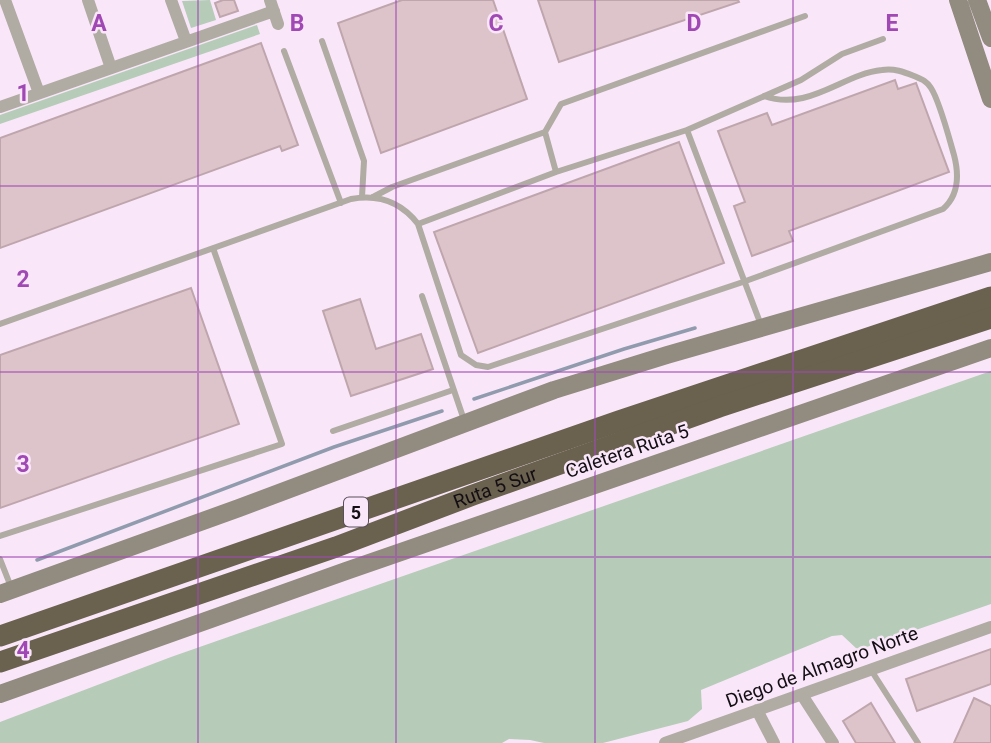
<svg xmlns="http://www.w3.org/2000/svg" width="991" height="743" font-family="Roboto,sans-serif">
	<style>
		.green { fill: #b6ccb8 }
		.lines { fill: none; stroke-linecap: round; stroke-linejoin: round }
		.stream { stroke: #909bae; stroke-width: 3.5 }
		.building { fill: #ddc4cb; stroke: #bfa6ad; stroke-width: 2 }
		.lane { stroke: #b0aba3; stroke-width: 6 }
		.street { stroke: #b0aba3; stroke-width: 12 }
		.secondary { stroke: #928b7f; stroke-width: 18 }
		.highway { stroke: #6a614f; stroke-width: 21 }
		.grid { fill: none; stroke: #a049b5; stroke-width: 2; stroke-opacity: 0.55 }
		.labels { text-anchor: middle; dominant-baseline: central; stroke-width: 5; stroke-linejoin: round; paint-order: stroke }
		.shield { fill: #f9e7f9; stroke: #584f58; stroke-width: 2 }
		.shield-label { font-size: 18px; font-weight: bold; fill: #130e13 }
		.street-label { font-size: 19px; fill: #130e13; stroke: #f9e7f9 }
		.grid-label { font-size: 23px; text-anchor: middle; font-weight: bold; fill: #a049b5; stroke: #f9e7f9; stroke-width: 5; stroke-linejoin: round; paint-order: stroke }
	</style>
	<rect width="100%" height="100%" fill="#f9e7f9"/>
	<!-- green -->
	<path class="green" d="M 210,0 L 216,20 L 191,28 L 182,1 Z
		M 257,25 L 260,34 L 0,124 L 0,115 Z
		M 991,371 L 991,604 L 858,650 L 842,635 L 832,636 L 701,690 L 702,709 L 688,721 L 603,743 L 544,743 L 530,740 L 509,739 L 502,743 L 0,743 L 0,722 L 171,657 Z"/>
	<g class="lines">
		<!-- stream -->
		<path class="stream" d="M 474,399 L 624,349 L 695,328
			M 37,560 L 334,447 L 442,411"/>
	</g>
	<!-- building -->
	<path class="building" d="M 223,0 L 234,0 L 238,11 L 220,17 L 215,3 Z
		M 402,0 L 493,0 L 527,99 L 381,153 L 338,23 Z
		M 538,0 L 738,0 L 739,2 L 559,62 Z
		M 261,43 L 298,145 L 282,151 L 280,146 L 0,248 L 0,138 Z
		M 895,80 L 898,89 L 916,83 L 949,172 L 789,231 L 793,241 L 752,256 L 734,206 L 745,202 L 718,131 L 767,113 L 772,125 Z
		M 679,142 L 724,263 L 478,353 L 434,232 Z
		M 191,288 L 239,424 L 0,508 L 0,355 Z
		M 360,299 L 376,349 L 421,334 L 433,369 L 351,396 L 323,311 Z
		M 991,649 L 991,684 L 917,711 L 906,679 Z
		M 974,698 L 991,706 L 991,743 L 954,743 Z
		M 871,703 L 895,743 L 856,743 L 843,721 Z"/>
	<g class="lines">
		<!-- lane -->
		<path class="lane" d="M 322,41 L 364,161 L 362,197
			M 284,51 L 341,203
			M 687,130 L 801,80 L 842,54 L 883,39
			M 556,172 L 545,132 L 561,104 L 805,16
			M 373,197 L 392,187 L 545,132
			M 418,224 L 461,355 L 476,365 L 488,367 L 743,282 L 943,209 C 959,195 959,174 954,155 C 949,138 940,102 931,88 C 927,81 921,79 914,76 C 904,72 894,68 882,70 C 842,74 809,112 764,96
			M 422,296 L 464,420
			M 0,324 L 351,199 C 378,194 401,202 418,224 L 556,172 L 687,130 L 761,325
			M 333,431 L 453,390
			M 0,536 L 282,444 L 213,248
			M 0,559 L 11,587
			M 871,670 L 918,743"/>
		<!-- street -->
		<path class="street" d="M 5,0 L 39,93
			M 88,0 L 111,68
			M 171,0 L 186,41
			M 270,0 L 278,24
			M 0,107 L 274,11
			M 802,695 L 833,743
			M 757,710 L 774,743
			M 665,743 L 991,627"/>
		<!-- secondary -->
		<path class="secondary" d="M 958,0 L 991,99
			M 977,0 L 991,38
			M 0,594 L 239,508 L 554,390 L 667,355 L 991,262
			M 0,694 L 346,571 L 991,348"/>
		<!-- highway -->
		<g class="highway">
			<path d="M 0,636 L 619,421 L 991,297"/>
			<path id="s1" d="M 0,662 L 336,547 L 473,495 L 719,407 L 991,318"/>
		</g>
	</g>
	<!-- grid -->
	<path class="grid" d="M 198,0 L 198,743M 396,0 L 396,743M 595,0 L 595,743M 793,0 L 793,743M 0,186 L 991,186M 0,372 L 991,372M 0,557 L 991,557"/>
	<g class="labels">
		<!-- shield labels -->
		<rect class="shield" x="344" y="497.5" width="24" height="29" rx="5"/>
		<g class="shield-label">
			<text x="356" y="512">5</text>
		</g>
		<!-- street labels -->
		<g class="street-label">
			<text transform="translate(627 451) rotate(-19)">Caletera Ruta 5</text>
			<text stroke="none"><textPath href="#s1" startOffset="525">Ruta 5 Sur</textPath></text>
			<text transform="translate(822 667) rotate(-20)">Diego de Almagro Norte</text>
		</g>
	</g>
	<g class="grid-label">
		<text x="99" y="31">A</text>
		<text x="297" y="31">B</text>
		<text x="496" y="31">C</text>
		<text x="694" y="31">D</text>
		<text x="892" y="31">E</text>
		<text x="23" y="101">1</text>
		<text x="23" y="287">2</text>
		<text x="23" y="472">3</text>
		<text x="23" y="658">4</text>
	</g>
</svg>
